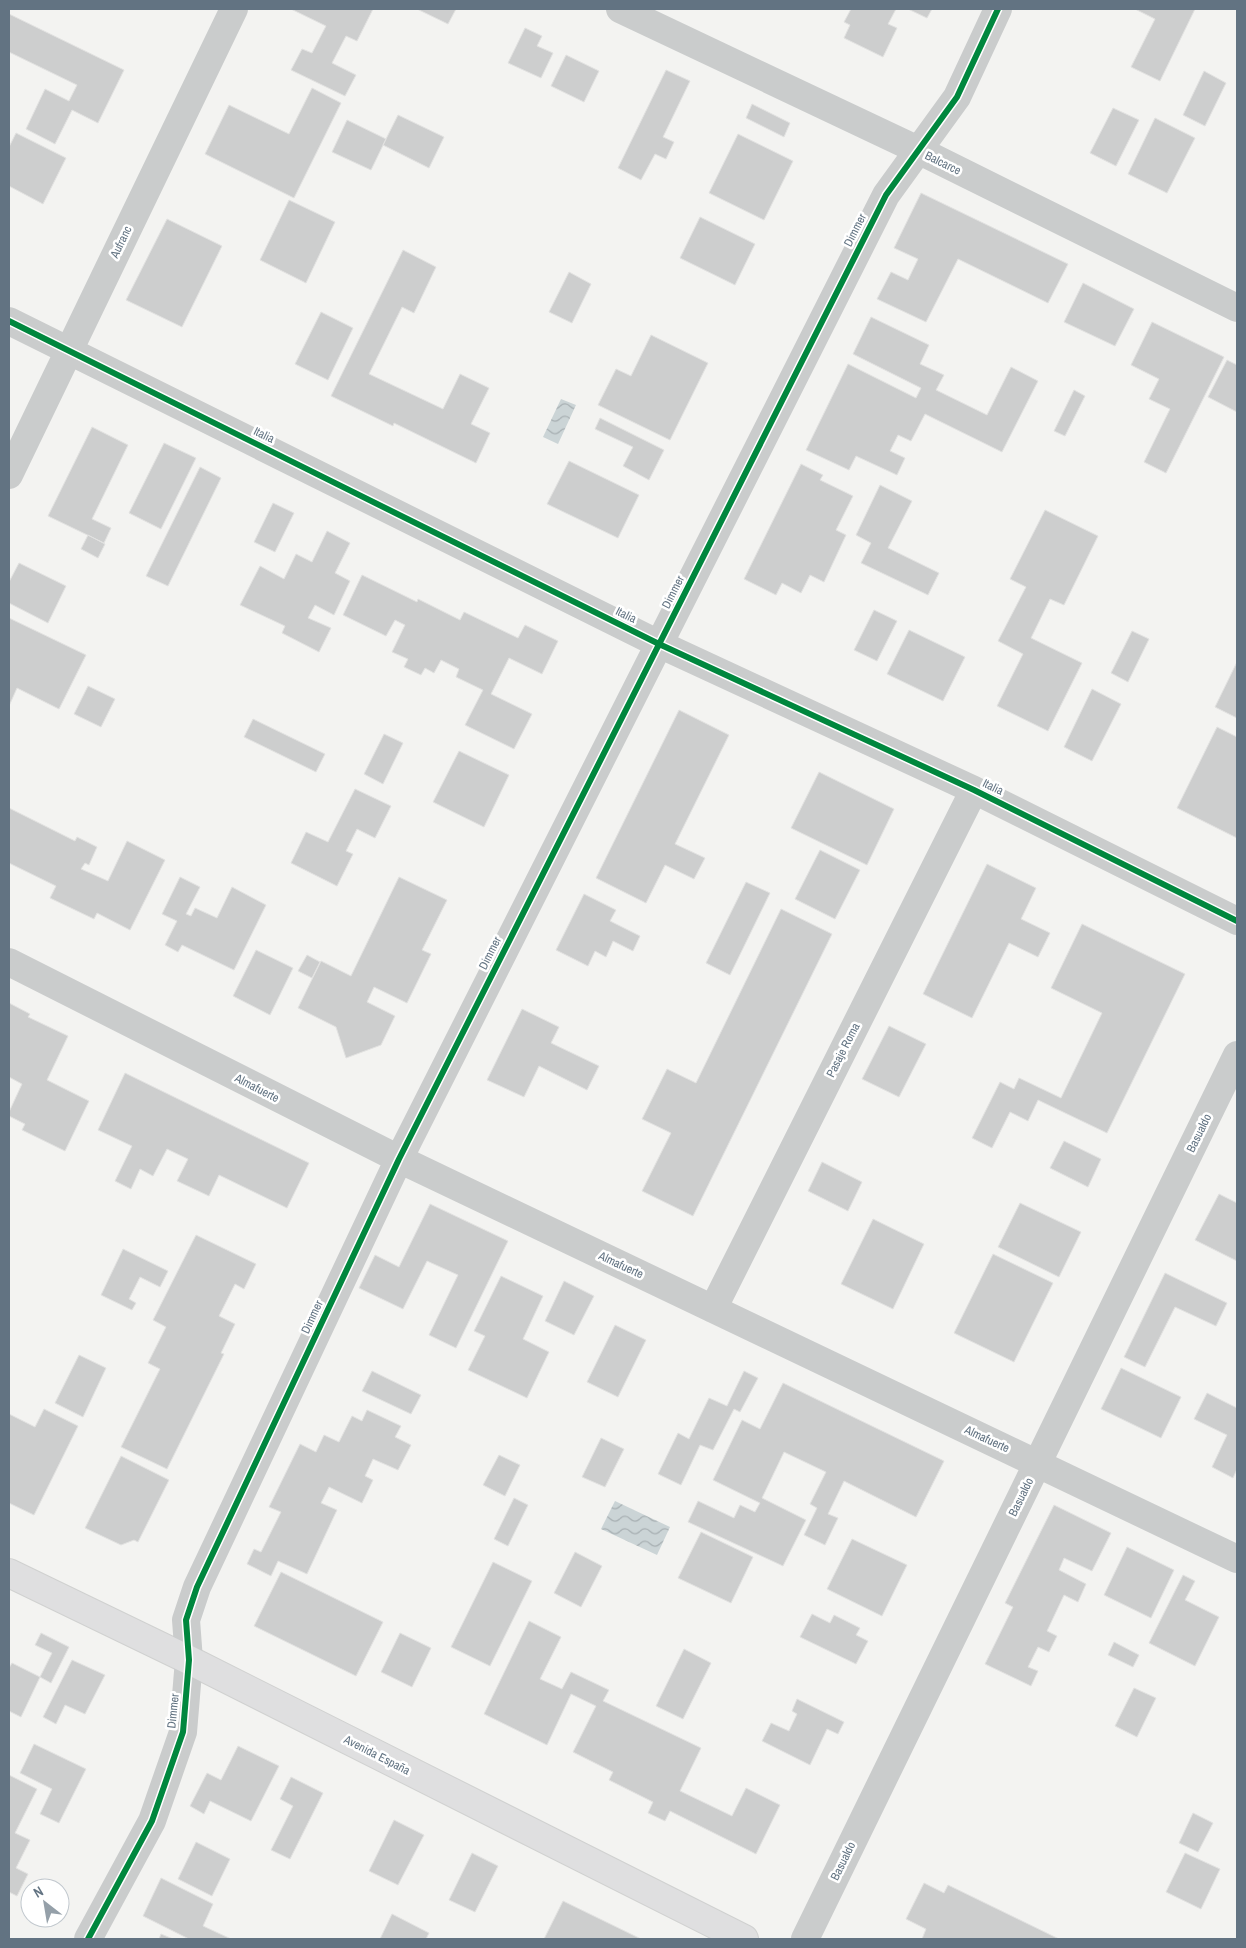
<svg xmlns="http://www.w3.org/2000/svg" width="1246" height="1948" font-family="'Archivo Narrow',sans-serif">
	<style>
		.water { fill: url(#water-waves) }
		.building { fill: #cdcece; stroke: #e2e2e1 }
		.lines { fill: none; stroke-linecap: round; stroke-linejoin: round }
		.major-casing { stroke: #d0d1d0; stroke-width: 30 }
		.minor { stroke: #cacccc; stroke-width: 28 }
		.major { stroke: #dfdfe0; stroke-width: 28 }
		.cycleway-casing { stroke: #fff; stroke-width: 9 }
		.cycleway { stroke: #00873e; stroke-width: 6 }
		.labels { text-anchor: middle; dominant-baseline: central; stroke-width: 5; stroke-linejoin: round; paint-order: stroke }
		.street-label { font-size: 12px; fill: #627382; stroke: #fff }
	</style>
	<defs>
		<pattern id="water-waves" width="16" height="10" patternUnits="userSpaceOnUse" patternTransform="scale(1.25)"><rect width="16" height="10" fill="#cbd4d6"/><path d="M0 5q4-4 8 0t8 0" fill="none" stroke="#a8b0b3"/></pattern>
	</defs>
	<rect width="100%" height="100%" fill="#f3f3f1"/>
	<!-- water -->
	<path class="water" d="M 561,399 L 576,405 L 558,444 L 543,437 Z
		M 615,1501 L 670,1527 L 657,1555 L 601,1529 Z"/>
	<!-- building -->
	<path class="building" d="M 291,9 L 373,9 L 357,41 L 346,36 L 332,63 L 356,75 L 345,96 L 291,70 L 302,49 L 312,53 L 326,26 Z
		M 417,9 L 456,9 L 448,24 Z
		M 851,9 L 896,9 L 888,24 L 897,28 L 883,57 L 844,38 L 850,25 L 844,22 Z
		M 908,9 L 932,9 L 927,18 Z
		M 1135,9 L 1195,9 L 1160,81 L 1131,67 L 1155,19 Z
		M 9,14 L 124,70 L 98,123 L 72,110 L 55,144 L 26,129 L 45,89 L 69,101 L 77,85 L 9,52 Z
		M 525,28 L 542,36 L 537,46 L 553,53 L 541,78 L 508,63 Z
		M 566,55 L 599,71 L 584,102 L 551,86 Z
		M 666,70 L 690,81 L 663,137 L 674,142 L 666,159 L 655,154 L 641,180 L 618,168 Z
		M 1204,71 L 1226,83 L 1205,126 L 1183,115 Z
		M 312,88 L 341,103 L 294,198 L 205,154 L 229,105 L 289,134 Z
		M 752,104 L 790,123 L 784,137 L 746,118 Z
		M 1113,108 L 1139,120 L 1116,166 L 1090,153 Z
		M 398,115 L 444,137 L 429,168 L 383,145 Z
		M 1155,118 L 1195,138 L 1167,193 L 1128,174 Z
		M 347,120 L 386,139 L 371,170 L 332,152 Z
		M 16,133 L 66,158 L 43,204 L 9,186 L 9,147 Z
		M 738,134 L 793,161 L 764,220 L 709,193 Z
		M 921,193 L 1068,264 L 1048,303 L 958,259 L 926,322 L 877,299 L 891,272 L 908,280 L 918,259 L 894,248 Z
		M 289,200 L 335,222 L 306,283 L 260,260 Z
		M 700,217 L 755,244 L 735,285 L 680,258 Z
		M 167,219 L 222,246 L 182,327 L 126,300 Z
		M 403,250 L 436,267 L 414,313 L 402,307 L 369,374 L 443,409 L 460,374 L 489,388 L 471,424 L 490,433 L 476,463 L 394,423 L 393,426 L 331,396 Z
		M 569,272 L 591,284 L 572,323 L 549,312 Z
		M 1083,283 L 1134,309 L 1115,346 L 1064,322 Z
		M 321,312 L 353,328 L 328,380 L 295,364 Z
		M 871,317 L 929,345 L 920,364 L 944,375 L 936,390 L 987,415 L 1011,367 L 1038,381 L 1002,452 L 925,414 L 911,441 L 898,435 L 890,451 L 905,458 L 897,475 L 856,456 L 849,470 L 806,450 L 848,364 L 916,398 L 921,388 L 853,354 Z
		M 1152,322 L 1224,357 L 1166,473 L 1144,462 L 1170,409 L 1149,399 L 1159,379 L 1131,365 Z
		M 651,335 L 708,363 L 670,440 L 598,405 L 616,369 L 631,376 Z
		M 1227,360 L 1237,365 L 1237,412 L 1208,397 Z
		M 1074,390 L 1085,396 L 1065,436 L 1054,431 Z
		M 600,418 L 664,450 L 649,480 L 623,466 L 633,447 L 595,429 Z
		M 92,427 L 128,445 L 92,519 L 111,528 L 104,543 L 48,516 Z
		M 164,443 L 196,458 L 161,529 L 129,513 Z
		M 569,461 L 639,495 L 618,538 L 547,504 Z
		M 801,464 L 823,475 L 820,480 L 853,496 L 836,530 L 846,535 L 824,582 L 810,575 L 801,593 L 782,583 L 776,595 L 744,579 Z
		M 200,467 L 221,478 L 168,586 L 146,576 Z
		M 880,485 L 912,501 L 888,548 L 939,573 L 928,595 L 861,563 L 871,543 L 856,535 Z
		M 273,503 L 294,513 L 275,552 L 254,542 Z
		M 1045,510 L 1098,536 L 1064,605 L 1050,599 L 1031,638 L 1082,663 L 1048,731 L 997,706 L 1023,654 L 998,641 L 1026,587 L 1010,579 Z
		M 327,531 L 350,543 L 335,573 L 350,581 L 334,615 L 315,605 L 308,618 L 331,628 L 319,652 L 282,633 L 285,626 L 240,605 L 260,566 L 284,579 L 296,554 L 312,562 Z
		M 88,535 L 105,544 L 98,558 L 81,549 Z
		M 19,563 L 66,586 L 48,623 L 9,603 L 9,582 Z
		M 362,575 L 417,602 L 418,599 L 460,620 L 464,612 L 518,638 L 525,625 L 558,641 L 542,674 L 509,658 L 491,694 L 532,714 L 514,749 L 465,725 L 483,690 L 456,677 L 459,669 L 441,660 L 434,673 L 425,668 L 421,675 L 404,667 L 408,659 L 392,652 L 405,625 L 395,620 L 386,636 L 343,615 Z
		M 874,610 L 897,621 L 877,661 L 854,650 Z
		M 9,618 L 86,655 L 59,709 L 17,688 L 9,706 Z
		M 909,630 L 965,657 L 943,701 L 887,674 Z
		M 1132,631 L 1149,639 L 1128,682 L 1111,673 Z
		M 1237,662 L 1237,718 L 1215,707 Z
		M 88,686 L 115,699 L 101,727 L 74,714 Z
		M 1092,689 L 1121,704 L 1092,761 L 1064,747 Z
		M 679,710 L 729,735 L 675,844 L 705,858 L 694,879 L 665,865 L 646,903 L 596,878 Z
		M 253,719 L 325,754 L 316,772 L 244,737 Z
		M 1217,727 L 1237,737 L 1237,838 L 1177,808 Z
		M 384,734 L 403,743 L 383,784 L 364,774 Z
		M 459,751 L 509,775 L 484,827 L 433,802 Z
		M 819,772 L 894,809 L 867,865 L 791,828 Z
		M 355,789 L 391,806 L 375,838 L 357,829 L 346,851 L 353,854 L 337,886 L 291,863 L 306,832 L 328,842 Z
		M 9,808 L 75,841 L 77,837 L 97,847 L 89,865 L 85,863 L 81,869 L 108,881 L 127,841 L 165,860 L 130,930 L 97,913 L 94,919 L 50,898 L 56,886 L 9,863 Z
		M 820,850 L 860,870 L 835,919 L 795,899 Z
		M 987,864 L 1036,888 L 1021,919 L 1050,933 L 1038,957 L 1009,943 L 972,1018 L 923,994 Z
		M 180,877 L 200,887 L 186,914 L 191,916 L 195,908 L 217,918 L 232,887 L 266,905 L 234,970 L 182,945 L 178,952 L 165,945 L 177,921 L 162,914 Z
		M 399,877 L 447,900 L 422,950 L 431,954 L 407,1003 L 374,987 L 367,1002 L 395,1016 L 381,1045 L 346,1058 L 336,1027 L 298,1008 L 321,961 L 351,976 Z
		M 746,882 L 770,893 L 730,975 L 706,963 Z
		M 584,894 L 616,910 L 610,921 L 640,936 L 633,951 L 613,941 L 606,957 L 595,951 L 588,966 L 556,950 Z
		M 781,909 L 832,934 L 693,1216 L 642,1191 L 671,1133 L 642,1119 L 667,1069 L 696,1083 Z
		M 1082,924 L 1185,974 L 1107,1133 L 1038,1100 L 1028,1121 L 1010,1112 L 992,1148 L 972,1138 L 1000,1082 L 1014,1089 L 1019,1078 L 1061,1098 L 1102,1013 L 1051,988 Z
		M 256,950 L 293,968 L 270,1015 L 233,996 Z
		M 307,955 L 320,962 L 312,978 L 298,971 Z
		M 9,1003 L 30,1014 L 28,1017 L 68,1036 L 47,1080 L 89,1101 L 65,1151 L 22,1130 L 25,1124 L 9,1116 L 9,1112 L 22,1084 L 9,1077 Z
		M 522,1009 L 559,1027 L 551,1043 L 599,1066 L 587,1090 L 539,1066 L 524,1097 L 487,1080 Z
		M 889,1026 L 926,1044 L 899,1097 L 862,1079 Z
		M 125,1073 L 309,1163 L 287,1208 L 219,1175 L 209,1196 L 177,1181 L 188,1159 L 167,1149 L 153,1176 L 140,1169 L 131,1189 L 115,1181 L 132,1146 L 98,1130 Z
		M 1064,1141 L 1101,1159 L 1088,1187 L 1050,1168 Z
		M 822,1162 L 862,1182 L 848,1211 L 808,1191 Z
		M 1219,1194 L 1237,1203 L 1237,1261 L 1195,1240 Z
		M 1020,1203 L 1081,1232 L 1059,1277 L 998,1247 Z
		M 430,1204 L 508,1241 L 456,1348 L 429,1335 L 458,1275 L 427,1261 L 403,1309 L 359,1288 L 375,1255 L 399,1267 Z
		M 873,1219 L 924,1244 L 893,1309 L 841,1284 Z
		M 196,1235 L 256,1264 L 244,1289 L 235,1284 L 219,1316 L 235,1324 L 221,1353 L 224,1354 L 167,1469 L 121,1447 L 160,1369 L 148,1363 L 166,1327 L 153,1320 Z
		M 123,1249 L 168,1271 L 160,1287 L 140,1277 L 129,1299 L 136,1303 L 132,1310 L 101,1295 Z
		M 993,1254 L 1053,1283 L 1014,1362 L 954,1333 Z
		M 1165,1273 L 1227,1303 L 1216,1326 L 1175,1307 L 1145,1367 L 1124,1357 Z
		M 501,1276 L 543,1296 L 523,1339 L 549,1352 L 527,1398 L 468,1370 L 485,1336 L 474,1331 Z
		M 564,1281 L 594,1296 L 574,1335 L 545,1321 Z
		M 615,1325 L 646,1340 L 618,1397 L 587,1382 Z
		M 79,1355 L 106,1368 L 83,1417 L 55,1403 Z
		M 1121,1368 L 1181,1397 L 1161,1438 L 1101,1409 Z
		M 372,1371 L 421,1395 L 411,1414 L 362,1391 Z
		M 744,1371 L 758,1378 L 740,1412 L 734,1409 L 713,1450 L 700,1445 L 681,1485 L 658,1474 L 678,1433 L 689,1439 L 709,1398 L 727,1406 Z
		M 783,1383 L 944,1461 L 916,1517 L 844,1481 L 828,1514 L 838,1518 L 825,1545 L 804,1535 L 817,1508 L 810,1504 L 826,1472 L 784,1452 L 762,1498 L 806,1520 L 783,1566 L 688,1522 L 698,1501 L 734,1518 L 740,1505 L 755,1512 L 760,1503 L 713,1480 L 742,1420 L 760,1429 Z
		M 1207,1393 L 1237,1408 L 1237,1469 L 1233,1478 L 1212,1467 L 1227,1435 L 1194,1419 Z
		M 44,1409 L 78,1426 L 34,1515 L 9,1503 L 9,1414 L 35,1427 Z
		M 367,1410 L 401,1426 L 395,1437 L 411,1445 L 398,1470 L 373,1459 L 365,1476 L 373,1480 L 362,1503 L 329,1487 L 321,1503 L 337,1510 L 307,1574 L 278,1561 L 271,1576 L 247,1564 L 254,1549 L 261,1552 L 281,1512 L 269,1507 L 300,1444 L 316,1452 L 324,1435 L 339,1442 L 352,1416 L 362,1421 Z
		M 601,1438 L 624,1449 L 605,1487 L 582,1477 Z
		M 499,1455 L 520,1465 L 505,1496 L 483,1485 Z
		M 121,1456 L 169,1480 L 138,1542 L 134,1540 L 121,1545 L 85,1528 Z
		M 514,1498 L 528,1505 L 508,1546 L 494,1539 Z
		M 1054,1505 L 1111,1533 L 1092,1571 L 1064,1558 L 1059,1570 L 1086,1584 L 1078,1602 L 1064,1595 L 1047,1631 L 1057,1636 L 1049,1652 L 1038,1647 L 1028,1667 L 1038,1671 L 1031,1686 L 985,1664 L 1013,1607 L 1005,1603 Z
		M 701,1532 L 753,1557 L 731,1603 L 678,1578 Z
		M 852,1539 L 907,1565 L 882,1616 L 827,1589 Z
		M 1127,1547 L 1174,1570 L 1151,1618 L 1104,1595 Z
		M 575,1552 L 602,1566 L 581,1607 L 554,1593 Z
		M 493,1562 L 532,1581 L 490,1666 L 451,1647 Z
		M 281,1572 L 383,1622 L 356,1676 L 254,1626 Z
		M 1183,1575 L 1195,1581 L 1185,1600 L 1219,1617 L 1195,1666 L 1149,1643 Z
		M 812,1614 L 830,1623 L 834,1615 L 860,1628 L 856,1635 L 868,1641 L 856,1664 L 800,1637 Z
		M 529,1621 L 561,1637 L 540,1679 L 562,1689 L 571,1672 L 609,1690 L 603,1701 L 701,1748 L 680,1791 L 732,1816 L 746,1788 L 780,1805 L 756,1854 L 670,1811 L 665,1821 L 648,1813 L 653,1802 L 609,1780 L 613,1772 L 573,1752 L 596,1706 L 571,1694 L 547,1745 L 484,1714 Z
		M 41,1633 L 69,1647 L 51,1683 L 40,1677 L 21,1717 L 9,1711 L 9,1668 L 12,1663 L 40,1677 L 52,1653 L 35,1645 Z
		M 400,1633 L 431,1648 L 412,1687 L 381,1672 Z
		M 1114,1642 L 1139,1655 L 1133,1667 L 1108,1655 Z
		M 684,1649 L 711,1663 L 683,1719 L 656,1706 Z
		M 72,1660 L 105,1675 L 85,1714 L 65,1705 L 56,1724 L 43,1717 Z
		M 1134,1688 L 1156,1698 L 1137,1737 L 1115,1726 Z
		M 797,1699 L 844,1722 L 838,1734 L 827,1729 L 810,1765 L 762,1741 L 771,1723 L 789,1731 L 797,1714 L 792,1711 Z
		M 34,1744 L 86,1769 L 59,1823 L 40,1814 L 52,1789 L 20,1773 Z
		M 238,1746 L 279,1766 L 251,1821 L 210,1801 L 204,1814 L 190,1806 L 207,1773 L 221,1780 Z
		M 9,1775 L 37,1789 L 15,1833 L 30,1840 L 16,1868 L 28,1874 L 17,1896 L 9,1892 Z
		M 291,1777 L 323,1793 L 290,1859 L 271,1850 L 293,1806 L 280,1799 Z
		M 1193,1813 L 1213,1823 L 1198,1852 L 1179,1843 Z
		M 394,1820 L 424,1835 L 398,1885 L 369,1871 Z
		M 196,1842 L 230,1859 L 212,1896 L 178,1879 Z
		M 472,1853 L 498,1866 L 475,1912 L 449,1900 Z
		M 1185,1853 L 1220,1869 L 1201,1909 L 1166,1892 Z
		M 161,1878 L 213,1904 L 203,1926 L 231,1939 L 189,1939 L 143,1916 Z
		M 924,1883 L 944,1893 L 948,1885 L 1059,1939 L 922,1939 L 926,1929 L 906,1919 Z
		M 563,1901 L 641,1939 L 544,1939 Z
		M 392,1914 L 429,1933 L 426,1939 L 380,1939 Z
		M 161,1934 L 173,1939 L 159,1939 Z"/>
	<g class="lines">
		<!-- major casing -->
		<g class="major-casing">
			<path id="major" d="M 9,1573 L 189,1660 L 744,1939"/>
		</g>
		<!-- minor -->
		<path class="minor" d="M 620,9 L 918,150 L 1237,308
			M 9,321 L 659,644 L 974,790 L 1237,921
			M 9,475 L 234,9
			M 9,962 L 399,1159 L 1237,1559
			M 713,1309 L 974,790
			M 88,1939 L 152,1821 L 183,1732 L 189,1660 L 186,1620 L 197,1587 L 399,1159 L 886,195 L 957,97 L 998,9
			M 805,1939 L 1237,1055"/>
		<!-- major -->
		<use href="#major" class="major"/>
		<!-- cycleway casing -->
		<g class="cycleway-casing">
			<path id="cycleway" d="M 9,321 L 659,644 L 974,790 L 1237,921
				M 88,1939 L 152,1821 L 183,1732 L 189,1660 L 186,1620 L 197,1587 L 399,1159 L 886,195 L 957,97 L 998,9"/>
		</g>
		<!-- cycleway -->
		<use href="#cycleway" class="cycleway"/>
	</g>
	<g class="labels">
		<!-- street labels -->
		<g class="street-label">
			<text transform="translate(943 163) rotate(26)">Balcarce</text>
			<text transform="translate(855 230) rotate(-63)">Dimmer</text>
			<text transform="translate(121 242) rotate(-64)">Aufranc</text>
			<text transform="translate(264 435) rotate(26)">Italia</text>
			<text transform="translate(673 592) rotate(-63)">Dimmer</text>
			<text transform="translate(626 615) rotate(26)">Italia</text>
			<text transform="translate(993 787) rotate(26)">Italia</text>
			<text transform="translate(490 953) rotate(-63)">Dimmer</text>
			<text transform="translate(843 1050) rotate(-63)">Pasaje Roma</text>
			<text transform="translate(257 1088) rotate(27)">Almafuerte</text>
			<text transform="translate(1199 1133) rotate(-64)">Basualdo</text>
			<text transform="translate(621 1265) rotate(25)">Almafuerte</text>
			<text transform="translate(312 1317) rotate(-65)">Dimmer</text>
			<text transform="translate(987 1439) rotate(25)">Almafuerte</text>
			<text transform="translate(1021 1497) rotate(-64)">Basualdo</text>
			<text transform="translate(173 1711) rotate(-84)">Dimmer</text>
			<text transform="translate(377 1755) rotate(27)">Avenida España</text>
			<text transform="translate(843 1861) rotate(-64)">Basualdo</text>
		</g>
	</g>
	<!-- border -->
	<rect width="1246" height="1948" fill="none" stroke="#627382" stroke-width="20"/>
	<!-- north arrow -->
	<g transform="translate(45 1903) rotate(329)"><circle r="24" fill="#ffffff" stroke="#c0c7cd"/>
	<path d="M0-4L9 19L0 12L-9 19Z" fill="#95a0a9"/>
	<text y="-8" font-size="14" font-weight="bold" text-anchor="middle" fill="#627382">N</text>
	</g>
</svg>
